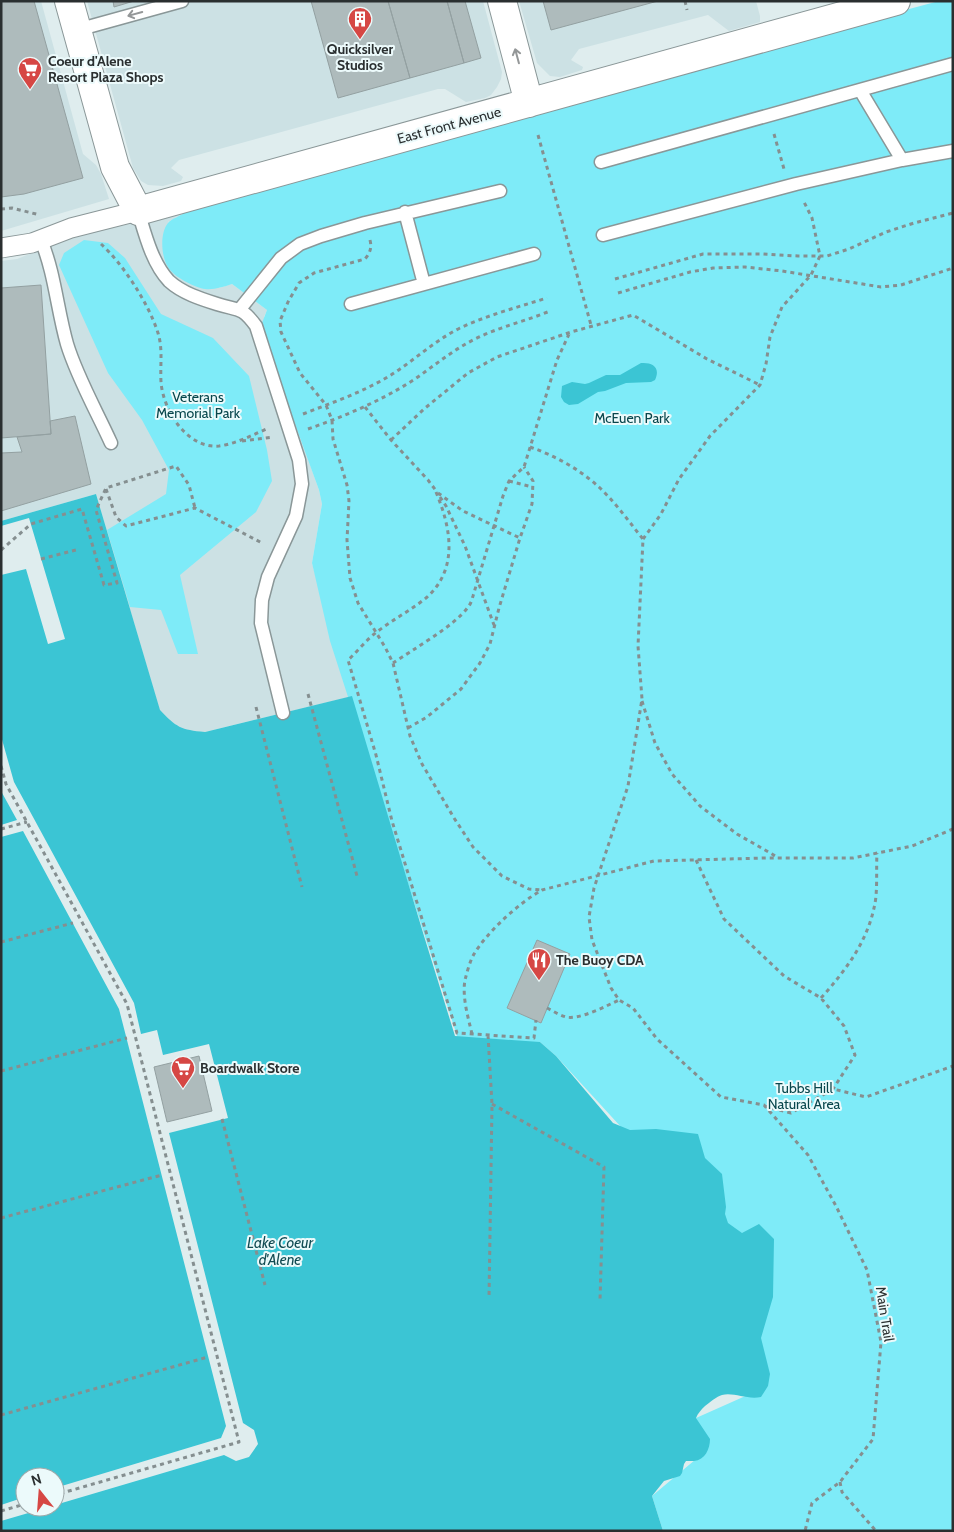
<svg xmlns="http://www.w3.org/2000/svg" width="954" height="1532" font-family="Cabin,sans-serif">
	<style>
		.built { fill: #cce1e4 }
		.green { fill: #7eebf8 }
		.water { fill: #3bc5d4; fill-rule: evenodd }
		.pier { fill: #dfedee }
		.building { fill: #aebbbc; stroke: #93a0a1 }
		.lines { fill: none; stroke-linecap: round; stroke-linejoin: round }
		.service-casing { stroke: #8a9798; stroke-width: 15 }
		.pedestrian-casing { stroke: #8a9798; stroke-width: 21 }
		.tertiary-casing { stroke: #8a9798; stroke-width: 30 }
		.path { stroke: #858f90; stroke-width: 3; stroke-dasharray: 4 4; stroke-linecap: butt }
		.service { stroke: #fff; stroke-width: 12 }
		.pedestrian { stroke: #fff; stroke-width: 19 }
		.tertiary { stroke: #fff; stroke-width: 28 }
		.oneway { stroke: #949798 }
		.labels { text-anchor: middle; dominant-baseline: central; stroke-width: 4; stroke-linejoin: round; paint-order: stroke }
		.poi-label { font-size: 14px; font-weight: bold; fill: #2a2f30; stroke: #ecfafb; text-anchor: start }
		.street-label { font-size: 14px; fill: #2a2f30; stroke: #ecfafb }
		.park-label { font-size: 14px; fill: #08464c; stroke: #ecfafb }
		.water-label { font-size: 15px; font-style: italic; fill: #124c53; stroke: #ecfafb }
	</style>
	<rect width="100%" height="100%" fill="#dfedee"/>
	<!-- built -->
	<path class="built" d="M 1,1 L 41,1 L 83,154 L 96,165 L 101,174 L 109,199 L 1,231 Z
		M 87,1 L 483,1 L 502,72 L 501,79 L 497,87 L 491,95 L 485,98 L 466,102 L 445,89 L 438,89 L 179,160 L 171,168 L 183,177 L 181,181 L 163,186 L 148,185 L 141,181 L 133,168 Z
		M 519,1 L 756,1 L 760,16 L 760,22 L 729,31 L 708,15 L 579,49 L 571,60 L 583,67 L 582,70 L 560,77 L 550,76 L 537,63 Z
		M 184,213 L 168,222 L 219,288 L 232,284 L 267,310 L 264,317 L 271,356 L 319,490 L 322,504 L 312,563 L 349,697 L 205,732 L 187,731 L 171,722 L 160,711 L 96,494 L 1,521 L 1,261 L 17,259 L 57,243 L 97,231 Z"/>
	<!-- green -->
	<path class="green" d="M 939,1 L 953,1 L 953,1531 L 663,1531 L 652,1496 L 708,1449 L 696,1418 L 768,1386 L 621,1127 L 556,1056 L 540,1042 L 459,1042 L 330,641 L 312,563 L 322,504 L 319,490 L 264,339 L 262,323 L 267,310 L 232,284 C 223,287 214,290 205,289 C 196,288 177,278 171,271 C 161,261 159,234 168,223 C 171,219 180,216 184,213 L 623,86 Z
		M 84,240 L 108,243 L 125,258 L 161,314 L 213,338 L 249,376 L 267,450 L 272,481 L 256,512 L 180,575 L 198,654 L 178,654 L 161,610 L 130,607 L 107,530 L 166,494 L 169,470 L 142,420 L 108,373 L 59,265 L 64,253 Z"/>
	<!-- water -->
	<path class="water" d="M 641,363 C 652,362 661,367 655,380 L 651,382 L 626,383 L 605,391 L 598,392 L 578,404 L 569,405 L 564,402 L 561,397 L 562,386 L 572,382 L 585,384 L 589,383 L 606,375 L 620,375 Z
		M 96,494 L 160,710 C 176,727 181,730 205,732 L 352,696 L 424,936 L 455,1036 L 540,1042 L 556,1056 L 613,1123 L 630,1130 L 656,1129 L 698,1134 L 705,1158 L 722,1174 L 726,1207 L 725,1214 L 728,1223 L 742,1233 L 759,1224 L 774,1239 L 773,1297 L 761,1338 L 770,1374 L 768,1386 L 761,1397 C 747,1400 734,1392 722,1395 C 717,1396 709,1403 705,1406 C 701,1410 698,1413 696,1418 L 710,1439 C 710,1449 705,1460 694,1461 C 691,1461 688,1461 686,1461 L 684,1464 L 682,1473 L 680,1476 L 664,1481 L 652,1496 L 663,1531 L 1,1531 L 1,521 ZM 25,1477 L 55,1477 L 55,1507 L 25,1507 Z"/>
	<!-- pier -->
	<path class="pier" d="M 29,518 L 65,639 L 48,644 L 26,569 L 1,575 L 1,526 Z
		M 1,736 L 14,782 L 134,1003 L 141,1034 L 157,1030 L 163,1055 L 209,1044 L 228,1118 L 169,1133 L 243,1423 L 254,1430 L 258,1444 L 249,1457 L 236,1461 L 224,1455 L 55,1505 L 55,1488 L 221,1438 L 226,1426 L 119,1009 L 23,831 L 1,837 L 1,825 L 17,820 L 1,791 Z
		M 25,1497 L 25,1507 L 49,1507 L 1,1521 L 1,1505 Z"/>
	<!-- building -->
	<path class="building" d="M 1,1 L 34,1 L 83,178 L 24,194 L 1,197 Z
		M 113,1 L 134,1 L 114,7 Z
		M 311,1 L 388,1 L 410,78 L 338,98 Z
		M 388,1 L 447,1 L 464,63 L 410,78 Z
		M 447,1 L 465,1 L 481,58 L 464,63 Z
		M 543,1 L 658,1 L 551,30 Z
		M 41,285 L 51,434 L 1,438 L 1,288 Z
		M 75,416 L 91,484 L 1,511 L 1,453 L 22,452 L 17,437 L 51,434 L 50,421 Z
		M 537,940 L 570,954 L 541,1023 L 507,1008 Z
		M 199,1056 L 212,1111 L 167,1122 L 154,1067 Z"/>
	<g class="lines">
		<!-- service casing -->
		<g class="service-casing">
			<path id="service" d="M 77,30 L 182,1
				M 860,90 L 902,160
				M 601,162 L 953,64
				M 138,211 C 145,234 152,263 169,281 C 182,293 201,299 217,304 C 239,311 241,306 256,326 L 299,460 L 302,484 L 296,516 L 268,577 L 262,600 L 261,623 L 283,713
				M 405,212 L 424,284
				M 603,235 L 796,184 L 902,160 L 953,151
				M 41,240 C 55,274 57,309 67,344 C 77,377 97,412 111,443
				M 351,304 L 534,254
				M 240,309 L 281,258 L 300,244 L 321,236 L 365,223 L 500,191"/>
		</g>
		<!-- pedestrian casing -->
		<g class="pedestrian-casing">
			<path id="pedestrian" d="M 1,248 L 32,243 L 71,228 L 138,211"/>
		</g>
		<!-- tertiary casing -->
		<g class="tertiary-casing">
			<path id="tertiary" d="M 69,1 L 115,167 L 138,211 L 896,1
				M 502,1 L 529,103"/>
		</g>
		<!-- path -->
		<path class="path" d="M 685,1 L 687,10
			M 774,134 L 784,169
			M 538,135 L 591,325
			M 1,209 L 12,208 L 40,215
			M 370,240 C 372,248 370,253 365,259 L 314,273 L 299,283 L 288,302 L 280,321 L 281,332 L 300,373 L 326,405 L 332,420 L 333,439 L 347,485 L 349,501 L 347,540 L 350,578 L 358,603 L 385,647 L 393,663 L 410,736 L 422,764 L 454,818 L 473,847 L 502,876 L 529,889 L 542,890
			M 101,244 C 123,264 149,304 158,333 C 163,349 160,365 161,382 C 163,410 187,449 219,446 C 236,444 254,434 269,428
			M 615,279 L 703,254 L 762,254 L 798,256 L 827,256 L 849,249 L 886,232 L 914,223 L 953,213
			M 618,293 L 690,272 L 713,268 L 745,267 L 782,271 L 881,287 L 901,285 L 953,268
			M 365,407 L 391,440 L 428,480 L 437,492
			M 303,414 C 336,401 370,390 400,369 C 420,355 438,339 460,328 C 488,315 518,307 547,298
			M 308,429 C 345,416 381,401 415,379 C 435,365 453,350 475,339 C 499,327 526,321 550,311
			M 391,440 L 424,409 L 468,373 L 497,357 L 571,332 L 633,315 L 707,359 L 760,385
			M 242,441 L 273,437
			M 530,447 C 556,456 583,471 603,491 C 618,506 630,523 643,539 L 638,646 L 642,699 L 628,786 L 594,888 L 589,917 L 592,940 L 611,988 L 619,1000 L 633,1008 L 657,1039 L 721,1097 L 764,1105 L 808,1155 L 836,1206 L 867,1270 L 881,1342 L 873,1439 L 840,1482 L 812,1503 L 805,1531
			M 509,481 L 532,487
			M 106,489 L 116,517 L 126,526 L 195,508 L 262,543
			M 436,492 C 451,528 459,569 426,598 C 411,610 394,619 378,631 C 367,639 358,651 348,660 L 376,755 L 392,821 L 457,1033 L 534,1038 L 536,1020
			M 438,493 L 463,511 L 520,538
			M 440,497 L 446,506 L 465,546 L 494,625
			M 643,539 L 661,514 L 679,479 L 710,436 L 760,385 L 766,364 L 770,337 L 782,307 L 811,275 L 820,256 L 812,218 L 804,202
			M 1,550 L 31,524 L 82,509 L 104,585 L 117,583 L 96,510 L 106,488 L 176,466 L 189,485 L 195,508
			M 41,559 L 76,550
			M 393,663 C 412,650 456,625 468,607 C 471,604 472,599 473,596 L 503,496 L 509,481 L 524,467 L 557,360 L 570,332
			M 308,694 L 357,876
			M 642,701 L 655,743 L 672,774 L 700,806 L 737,834 L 779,858
			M 256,707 L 302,887
			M 408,728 L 427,717 L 461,689 L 480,663 L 490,644 L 499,608 L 520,538 L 532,504 L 533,481 L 524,467
			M 1,766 L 6,784 L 127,1004 L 239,1442 L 55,1495
			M 1,829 L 27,822
			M 696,860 L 724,919 L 784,976 L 821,998 L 844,1026 L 855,1055 L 833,1089
			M 1,942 L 73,923
			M 821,998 C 845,971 866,944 874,908 C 878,893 876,870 877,853
			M 547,1008 C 553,1011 559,1015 566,1017 C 580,1020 606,1006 619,1000
			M 472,1034 C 468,1017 462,997 465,980 C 467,972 470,961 474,954 C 488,931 519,903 542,890 L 654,861 L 766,858 L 853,858 L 912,846 L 953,829
			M 488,1035 L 492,1104 L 489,1298
			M 1,1071 L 127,1038
			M 492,1104 L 604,1167 L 600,1300
			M 764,1106 L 791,1113 L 833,1089 L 866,1097 L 953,1066
			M 222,1119 L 265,1285
			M 1,1218 L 162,1175
			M 1,1415 L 208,1357
			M 840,1482 L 842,1492 L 876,1531
			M 1,1511 L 25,1504"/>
		<!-- service -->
		<use href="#service" class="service"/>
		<!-- pedestrian -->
		<use href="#pedestrian" class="pedestrian"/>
		<!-- tertiary -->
		<use href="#tertiary" class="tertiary"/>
	</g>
	<!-- one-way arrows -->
	<defs><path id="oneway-shaft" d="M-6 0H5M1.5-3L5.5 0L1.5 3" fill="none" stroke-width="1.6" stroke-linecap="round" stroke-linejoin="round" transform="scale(1.25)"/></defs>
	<g class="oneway">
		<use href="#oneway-shaft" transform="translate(135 14) rotate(165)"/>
		<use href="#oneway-shaft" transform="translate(517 56) rotate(-105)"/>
	</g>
	<!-- icons -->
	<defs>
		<g id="building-pin" transform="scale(1.25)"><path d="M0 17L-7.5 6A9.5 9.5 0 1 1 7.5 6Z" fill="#d64744" stroke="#ecfafb"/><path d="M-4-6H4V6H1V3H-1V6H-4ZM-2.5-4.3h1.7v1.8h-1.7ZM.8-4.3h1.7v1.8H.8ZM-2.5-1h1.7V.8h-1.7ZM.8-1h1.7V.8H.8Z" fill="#fff"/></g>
		<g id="supermarket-pin" transform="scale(1.25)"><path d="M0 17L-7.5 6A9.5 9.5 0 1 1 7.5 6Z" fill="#d64744" stroke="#ecfafb"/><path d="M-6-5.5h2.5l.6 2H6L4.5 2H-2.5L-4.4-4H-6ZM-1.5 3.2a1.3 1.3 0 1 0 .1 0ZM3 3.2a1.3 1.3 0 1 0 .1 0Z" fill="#fff"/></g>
		<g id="restaurant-pin" transform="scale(1.25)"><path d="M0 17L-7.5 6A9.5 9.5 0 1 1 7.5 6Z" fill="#d64744" stroke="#ecfafb"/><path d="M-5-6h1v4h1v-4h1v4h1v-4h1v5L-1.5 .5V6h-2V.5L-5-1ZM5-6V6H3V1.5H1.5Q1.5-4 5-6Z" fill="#fff"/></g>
	</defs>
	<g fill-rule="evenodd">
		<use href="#building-pin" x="360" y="19"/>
		<use href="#supermarket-pin" x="30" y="69"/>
		<use href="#restaurant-pin" x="539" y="960"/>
		<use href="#supermarket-pin" x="183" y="1068"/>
	</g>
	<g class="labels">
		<!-- poi labels -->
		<g class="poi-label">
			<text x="360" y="49" text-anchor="middle">Quicksilver<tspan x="360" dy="16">Studios</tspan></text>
			<text x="48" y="61">Coeur d'Alene<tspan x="48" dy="16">Resort Plaza Shops</tspan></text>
			<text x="556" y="960">The Buoy CDA</text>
			<text x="200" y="1068">Boardwalk Store</text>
		</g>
		<!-- street labels -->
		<g class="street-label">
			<text transform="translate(449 125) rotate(-15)">East Front Avenue</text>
			<text transform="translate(885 1314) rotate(81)">Main Trail</text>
		</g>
		<!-- park labels -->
		<g class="park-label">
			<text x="198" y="397">Veterans<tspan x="198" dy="16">Memorial Park</tspan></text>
			<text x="632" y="418">McEuen Park</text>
			<text x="804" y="1088">Tubbs Hill<tspan x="804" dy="16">Natural Area</tspan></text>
		</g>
		<!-- water labels -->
		<g class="water-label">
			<text x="280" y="1243">Lake Coeur<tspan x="280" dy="17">d'Alene</tspan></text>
		</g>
	</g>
	<!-- border -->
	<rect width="954" height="1532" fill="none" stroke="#2a2f30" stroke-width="5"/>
	<!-- north arrow -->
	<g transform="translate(40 1492) rotate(343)"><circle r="24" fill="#ecfafb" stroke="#9ea9aa"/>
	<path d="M0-4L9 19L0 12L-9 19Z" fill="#d64744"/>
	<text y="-8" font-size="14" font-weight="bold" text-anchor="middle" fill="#2a2f30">N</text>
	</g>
</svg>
